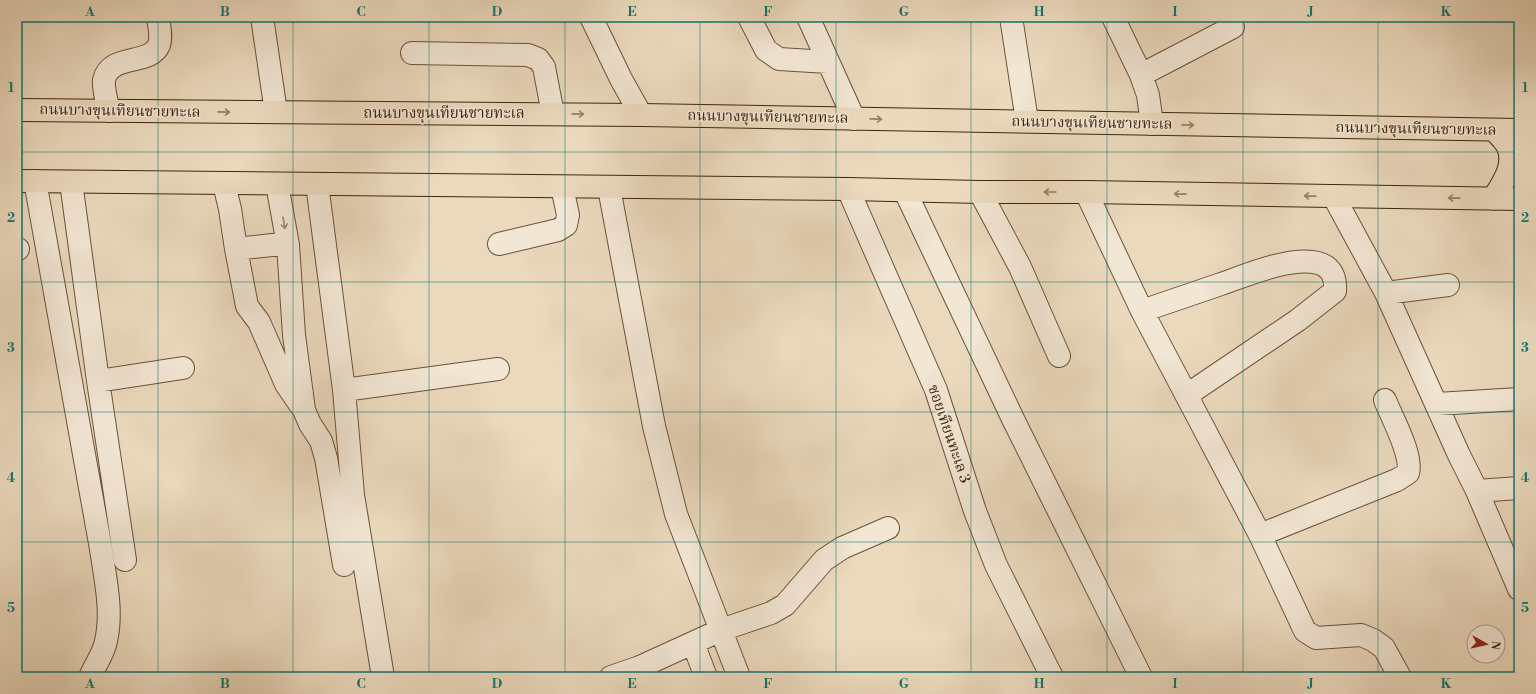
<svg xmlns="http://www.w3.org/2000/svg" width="1536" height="694" font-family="'Libre Bodoni','Noto Serif Thai',serif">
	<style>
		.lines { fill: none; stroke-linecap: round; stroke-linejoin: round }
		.minor-casing { stroke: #6a5238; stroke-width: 24 }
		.major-casing { stroke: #3f250b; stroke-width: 24 }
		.minor { stroke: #f2e6d4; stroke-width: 22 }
		.major { stroke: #ebd9bd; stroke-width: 22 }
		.oneway { stroke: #957f64 }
		.oneway2 { stroke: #988670 }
		.grid { fill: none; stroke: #0f766e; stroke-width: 1; stroke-opacity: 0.55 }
		.labels { text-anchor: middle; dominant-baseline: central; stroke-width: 3; stroke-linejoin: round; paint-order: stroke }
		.street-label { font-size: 15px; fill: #3f250b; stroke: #f2e6d4 }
		.neatline { fill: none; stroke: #0f766e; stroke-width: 1.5 }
		.grid-label { font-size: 13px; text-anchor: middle; font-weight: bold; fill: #0f766e }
	</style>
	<rect width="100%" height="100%" fill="#ebd9bd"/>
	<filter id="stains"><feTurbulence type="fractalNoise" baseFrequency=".005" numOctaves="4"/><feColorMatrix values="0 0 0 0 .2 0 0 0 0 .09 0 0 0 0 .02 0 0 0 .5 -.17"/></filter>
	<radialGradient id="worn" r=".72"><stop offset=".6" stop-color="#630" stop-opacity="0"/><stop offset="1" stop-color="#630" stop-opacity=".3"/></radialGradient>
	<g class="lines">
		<!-- minor casing -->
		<g class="minor-casing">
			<path id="minor" d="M 262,17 L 276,112
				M 591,17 L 621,79 L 641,115
				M 749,17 L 766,50 L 779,59 L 828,62
				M 808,17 L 854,119
				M 1011,17 L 1027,121
				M 1113,17 L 1141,75 L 1148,95 L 1152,124
				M 412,53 L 528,55 L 538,59 L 544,67 L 553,114
				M 1141,75 L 1233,27
				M 109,111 C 107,102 103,89 104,80 C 110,53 150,66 159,45 C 162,37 159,25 158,17
				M 35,181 L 101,549 C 105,578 113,611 106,641 C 104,653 95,665 90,677
				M 71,182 L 98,381 L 125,560
				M 224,184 L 230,209 L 236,249 L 272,245 L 288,245 L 277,184
				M 317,184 L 344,390 L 353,495 L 383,677
				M 609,188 L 654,426 L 676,514 L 739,677
				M 848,189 L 936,390 L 975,511 L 996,565 L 1052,677
				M 905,191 L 1013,419 L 1141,677
				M 980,192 L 1020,267 L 1059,356
				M 1086,192 L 1142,311 L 1260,535 L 1305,631 L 1316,638 L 1361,635 L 1373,640 L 1384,648 L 1400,677
				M 1334,197 L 1386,293 L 1459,455 L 1477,491 L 1519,589
				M 499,244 L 558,230 L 566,225 L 568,215 L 562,187
				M 288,245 L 294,335 L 304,410 L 310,424 L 321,441 L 326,458 L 344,565
				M 17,249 L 18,249
				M 236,249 L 247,306 L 259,322 L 286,384 L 301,406
				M 1386,293 L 1448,285
				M 1142,311 C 1168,302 1195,293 1221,284 C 1247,275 1291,256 1318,263 C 1332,267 1336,278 1335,291 L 1298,320 L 1187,395
				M 98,381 L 183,368
				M 344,390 L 498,369
				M 1437,404 L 1519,399
				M 1477,491 L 1519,488
				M 1260,535 L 1397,480 L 1408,473 C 1413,455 1392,418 1385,400
				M 693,643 L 706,677
				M 611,677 L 640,667 L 721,630 L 771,613 L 785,605 L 824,560 L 842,548 L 888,528"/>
		</g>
		<!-- major casing -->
		<g class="major-casing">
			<path id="major" d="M 17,110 L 641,115 L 1519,130
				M 17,181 L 848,189 L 980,192 L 1086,192 L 1519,199
				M 1493,199 C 1502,184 1516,166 1508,147 C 1505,141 1499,135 1494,130"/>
		</g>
		<!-- minor -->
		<use href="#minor" class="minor"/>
		<!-- major -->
		<use href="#major" class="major"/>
	</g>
	<!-- one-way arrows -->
	<defs><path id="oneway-shaft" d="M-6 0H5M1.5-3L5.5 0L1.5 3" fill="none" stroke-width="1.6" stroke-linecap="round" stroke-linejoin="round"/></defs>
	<g class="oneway">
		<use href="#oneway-shaft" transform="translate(224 112) rotate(1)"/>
		<use href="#oneway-shaft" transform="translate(578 114) rotate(1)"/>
		<use href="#oneway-shaft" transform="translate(876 119) rotate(1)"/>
		<use href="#oneway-shaft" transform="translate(1188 125) rotate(1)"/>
		<use href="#oneway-shaft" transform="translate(1050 192) rotate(180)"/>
		<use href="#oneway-shaft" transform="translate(1180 194) rotate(-179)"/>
		<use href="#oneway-shaft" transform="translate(1310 196) rotate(-179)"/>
		<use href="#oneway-shaft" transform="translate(1454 198) rotate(-179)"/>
	</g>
	<use class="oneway2" href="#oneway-shaft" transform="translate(284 223) rotate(80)"/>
	<!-- grid -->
	<path class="grid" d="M 158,17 L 158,677M 293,17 L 293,677M 429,17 L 429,677M 565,17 L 565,677M 700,17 L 700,677M 836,17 L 836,677M 971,17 L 971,677M 1107,17 L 1107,677M 1243,17 L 1243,677M 1378,17 L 1378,677M 17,152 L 1519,152M 17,282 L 1519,282M 17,412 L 1519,412M 17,542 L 1519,542"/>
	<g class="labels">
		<!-- street labels -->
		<g class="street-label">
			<text transform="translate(120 111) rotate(1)">ถนนบางขุนเทียนชายทะเล</text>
			<text x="444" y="113">ถนนบางขุนเทียนชายทะเล</text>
			<text transform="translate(768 117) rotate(1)">ถนนบางขุนเทียนชายทะเล</text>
			<text transform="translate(1092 123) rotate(1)">ถนนบางขุนเทียนชายทะเล</text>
			<text transform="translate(1416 129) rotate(1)">ถนนบางขุนเทียนชายทะเล</text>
			<text transform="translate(949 434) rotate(71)">ซอยเทียนทะเล 3</text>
		</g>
	</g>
	<!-- margin -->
	<rect width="1536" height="694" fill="none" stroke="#ebd9bd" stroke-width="44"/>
	<!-- north arrow -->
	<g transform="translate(1486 644) rotate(98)"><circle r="19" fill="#f2e6d4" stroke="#aa9984"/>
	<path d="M0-3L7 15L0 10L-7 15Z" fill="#8f2418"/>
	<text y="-6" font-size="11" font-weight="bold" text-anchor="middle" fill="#3f250b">N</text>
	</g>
	<rect x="22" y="22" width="1492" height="650" class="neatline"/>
	<g class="grid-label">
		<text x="90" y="16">A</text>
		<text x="225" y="16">B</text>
		<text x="361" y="16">C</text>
		<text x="497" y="16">D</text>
		<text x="632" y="16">E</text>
		<text x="768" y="16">F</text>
		<text x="904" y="16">G</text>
		<text x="1039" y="16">H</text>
		<text x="1175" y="16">I</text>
		<text x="1311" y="16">J</text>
		<text x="1446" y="16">K</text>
		<text x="11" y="92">1</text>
		<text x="1525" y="92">1</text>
		<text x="11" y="222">2</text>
		<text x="1525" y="222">2</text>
		<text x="11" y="352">3</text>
		<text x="1525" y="352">3</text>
		<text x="11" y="482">4</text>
		<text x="1525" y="482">4</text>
		<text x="11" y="612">5</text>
		<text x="1525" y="612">5</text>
		<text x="90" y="688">A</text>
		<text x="225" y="688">B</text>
		<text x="361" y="688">C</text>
		<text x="497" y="688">D</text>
		<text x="632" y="688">E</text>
		<text x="768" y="688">F</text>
		<text x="904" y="688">G</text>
		<text x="1039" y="688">H</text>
		<text x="1175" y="688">I</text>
		<text x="1311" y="688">J</text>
		<text x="1446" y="688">K</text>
	</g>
	<rect width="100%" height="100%" filter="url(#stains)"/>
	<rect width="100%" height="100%" fill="url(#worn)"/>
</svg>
